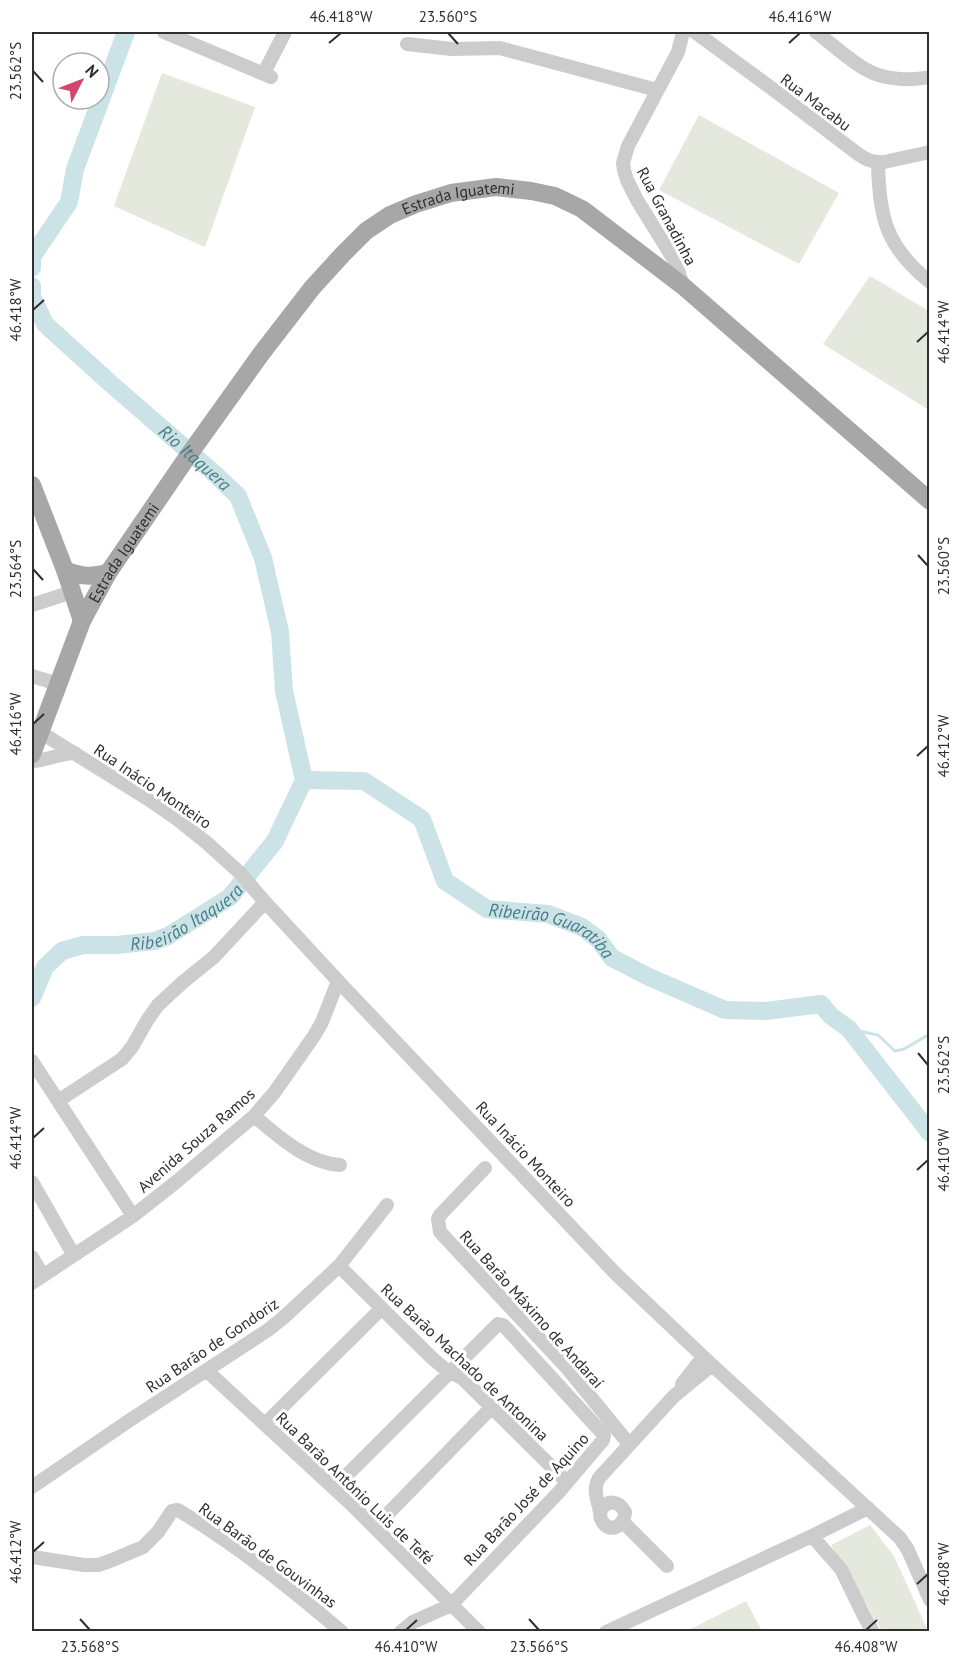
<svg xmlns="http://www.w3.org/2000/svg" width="961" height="1663" font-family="'PT Sans',sans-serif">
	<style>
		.green { fill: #e5e8dc }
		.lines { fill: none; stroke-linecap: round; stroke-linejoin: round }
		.stream { stroke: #cbe2e6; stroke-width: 3 }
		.river { stroke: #cbe2e6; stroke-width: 18 }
		.minor { stroke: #ccc; stroke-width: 14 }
		.major { stroke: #a7a7a7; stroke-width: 18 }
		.ticks { fill: none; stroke: #2f2f2f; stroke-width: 2 }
		.labels { text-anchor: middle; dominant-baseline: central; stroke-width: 6; stroke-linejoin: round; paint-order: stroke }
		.street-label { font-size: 16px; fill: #2f2f2f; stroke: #fff }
		.water-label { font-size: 18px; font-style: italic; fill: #477e88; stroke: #fff }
		.neatline { fill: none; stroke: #2f2f2f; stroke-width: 2 }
		.ticks-label { font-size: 15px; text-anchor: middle; fill: #2f2f2f }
	</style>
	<rect width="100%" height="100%" fill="#fff"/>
	<!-- green -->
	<path class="green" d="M 162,73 L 255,107 L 205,247 L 114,206 Z
		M 699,115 L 839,193 L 799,264 L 659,190 Z
		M 870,276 L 929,311 L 929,410 L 823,344 Z
		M 870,1525 L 894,1556 L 928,1631 L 882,1631 L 831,1545 Z
		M 746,1601 L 762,1631 L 687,1631 Z"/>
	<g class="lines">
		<!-- stream -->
		<path class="stream" d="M 849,1029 L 878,1035 L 895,1051 L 904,1049 L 930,1034"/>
		<!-- river -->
		<g class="river">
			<path d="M 32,268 L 32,257 L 69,202 L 75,169 L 126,32"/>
			<path id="s1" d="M 32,286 L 32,296 L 45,324 L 110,383 L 216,475 L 238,496 L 263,558 L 280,632 L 284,691 L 304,780"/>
			<path id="s2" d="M 304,780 L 364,781 L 422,819 L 445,881 L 487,909 L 548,914 L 582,927 L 598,939 L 612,958 L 649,977 L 725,1010 L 766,1011 L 821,1004 L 831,1016 L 849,1029 L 930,1133"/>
			<path id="s3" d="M 32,998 L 45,967 L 62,951 L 83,945 L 116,945 L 155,941 L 168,936 L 230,897 L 275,841 L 304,780"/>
		</g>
		<!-- minor -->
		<path class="minor" d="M 164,32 L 271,77
			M 695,32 L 778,93 L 858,154 C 866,160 874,163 884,162 L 930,152
			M 816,32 C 832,44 848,59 865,69 C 883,80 910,81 930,77
			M 407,44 L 452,49 L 500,48 L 657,90
			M 267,67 L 285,32
			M 878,163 C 879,217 886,247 930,282
			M 683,286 L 676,263 L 637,200 L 627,180 L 624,170 L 623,163 L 628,146 L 678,52 L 683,32
			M 32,605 L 72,592
			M 32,676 L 58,684
			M 40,732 L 148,799 L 177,819 L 207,843 L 240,873 L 265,902 L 338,981 L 616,1274 L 712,1365 L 900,1538 L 908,1550 L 930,1600
			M 32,761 C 47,761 59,753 75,753
			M 32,1061 L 133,1216
			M 58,1101 L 122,1059 L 132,1047 L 148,1019 L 158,1005 L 183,982 L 214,957 L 265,902
			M 254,1116 C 278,1136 307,1163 340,1165
			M 485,1168 L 440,1215 L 438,1219 L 440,1232 L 567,1368 L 629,1444
			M 32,1182 L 73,1254
			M 32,1257 L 43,1276
			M 339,1266 L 432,1358 L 445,1369 L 462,1378 L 567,1482
			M 32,1283 L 133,1216 L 176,1182 L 254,1116 L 274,1093 L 314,1036 L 322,1022 L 338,981
			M 207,1371 L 350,1503 L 479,1632
			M 682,1384 L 703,1357
			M 265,1424 L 382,1308
			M 32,1487 L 130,1420 L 268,1330 L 283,1318 L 339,1266 L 387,1205
			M 334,1488 L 498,1324 L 503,1325 L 506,1328 L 604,1435 L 603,1440 L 559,1492 L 451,1605 L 413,1622 L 401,1632
			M 600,1512 C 606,1499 619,1500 625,1512 C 625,1525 610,1535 602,1521 C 599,1516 601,1517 600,1512 C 598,1499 592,1491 599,1478 L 674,1396 L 712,1365
			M 623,1522 L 667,1566
			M 375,1527 L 492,1407
			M 812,1536 L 841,1569 L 863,1614 L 873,1632
			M 32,1557 L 84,1565 L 98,1565 L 110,1561 L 143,1547 L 158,1532 L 172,1511 L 178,1510 C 237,1545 290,1588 342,1632
			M 606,1632 L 812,1536 L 868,1508"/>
		<!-- major -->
		<g class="major">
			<path d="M 32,485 L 65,570 L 82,621"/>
			<path d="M 65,570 C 80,577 92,577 108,573"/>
			<path id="s4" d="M 32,754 L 82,621 L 108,573 L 188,456 L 261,354 L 312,288 L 343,254 L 366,231 L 390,215 L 416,204 L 451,193 L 496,187 L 531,191 L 555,196 L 582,209 L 683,286 L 930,501"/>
		</g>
	</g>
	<!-- ticks -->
	<path class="ticks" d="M 448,33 L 458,44M 329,43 L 341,33M 789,43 L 800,33M 33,71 L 43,82M 33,310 L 44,300M 917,342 L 928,332M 918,555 L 928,566M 33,569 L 43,580M 33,724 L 44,714M 917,756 L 928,746M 918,1053 L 928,1065M 33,1138 L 44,1128M 917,1170 L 928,1160M 33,1552 L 44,1542M 917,1584 L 928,1574M 80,1619 L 90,1630M 529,1619 L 539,1630M 406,1630 L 417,1620M 866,1630 L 877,1620"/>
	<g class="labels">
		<!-- street labels -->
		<g class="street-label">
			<text transform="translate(816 102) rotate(37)">Rua Macabu</text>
			<text stroke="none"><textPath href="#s4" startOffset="726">Estrada Iguatemi</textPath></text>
			<text transform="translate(667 216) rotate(62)">Rua Granadinha</text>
			<text stroke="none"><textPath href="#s4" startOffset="222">Estrada Iguatemi</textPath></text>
			<text transform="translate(153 786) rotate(34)">Rua Inácio Monteiro</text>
			<text transform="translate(196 1140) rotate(-41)">Avenida Souza Ramos</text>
			<text transform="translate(526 1154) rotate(47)">Rua Inácio Monteiro</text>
			<text transform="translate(532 1309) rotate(48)">Rua Barão Máximo de Andaraí</text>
			<text transform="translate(212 1345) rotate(-34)">Rua Barão de Gondoriz</text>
			<text transform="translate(465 1362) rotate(43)">Rua Barão Machado de Antonina</text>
			<text transform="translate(355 1488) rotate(44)">Rua Barão Antônio Luis de Tefé</text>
			<text transform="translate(526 1499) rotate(-47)">Rua Barão José de Aquino</text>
			<text transform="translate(268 1555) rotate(36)">Rua Barão de Gouvinhas</text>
		</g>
		<!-- water labels -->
		<g class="water-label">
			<text stroke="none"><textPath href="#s1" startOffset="242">Rio Itaquera</textPath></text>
			<text stroke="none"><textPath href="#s3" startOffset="189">Ribeirão Itaquera</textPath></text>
			<text stroke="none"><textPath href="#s2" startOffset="316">Ribeirão Guaratiba</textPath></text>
		</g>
	</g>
	<!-- border -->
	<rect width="961" height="1663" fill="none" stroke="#ffffff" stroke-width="66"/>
	<!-- north arrow -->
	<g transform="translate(81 81) rotate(48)"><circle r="28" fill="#ffffff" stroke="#acacac" stroke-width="1.5"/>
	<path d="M0-4.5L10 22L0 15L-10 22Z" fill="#d14770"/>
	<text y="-9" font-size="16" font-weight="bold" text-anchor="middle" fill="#2f2f2f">N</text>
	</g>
	<rect x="33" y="33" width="895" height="1597" class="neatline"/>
	<g class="ticks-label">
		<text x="341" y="22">46.418°W</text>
		<text x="448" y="22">23.560°S</text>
		<text x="800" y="22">46.416°W</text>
		<text transform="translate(16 71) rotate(-90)" y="5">23.562°S</text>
		<text transform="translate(16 310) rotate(-90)" y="5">46.418°W</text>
		<text transform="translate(944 332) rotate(-90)" y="5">46.414°W</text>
		<text transform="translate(944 566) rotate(-90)" y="5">23.560°S</text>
		<text transform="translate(16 569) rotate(-90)" y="5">23.564°S</text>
		<text transform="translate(16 724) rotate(-90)" y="5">46.416°W</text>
		<text transform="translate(944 746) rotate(-90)" y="5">46.412°W</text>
		<text transform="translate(944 1065) rotate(-90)" y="5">23.562°S</text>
		<text transform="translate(16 1138) rotate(-90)" y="5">46.414°W</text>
		<text transform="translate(944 1160) rotate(-90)" y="5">46.410°W</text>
		<text transform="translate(16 1552) rotate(-90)" y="5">46.412°W</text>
		<text transform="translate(944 1574) rotate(-90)" y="5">46.408°W</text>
		<text x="90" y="1652">23.568°S</text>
		<text x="406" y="1652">46.410°W</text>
		<text x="539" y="1652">23.566°S</text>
		<text x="866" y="1652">46.408°W</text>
	</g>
</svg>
